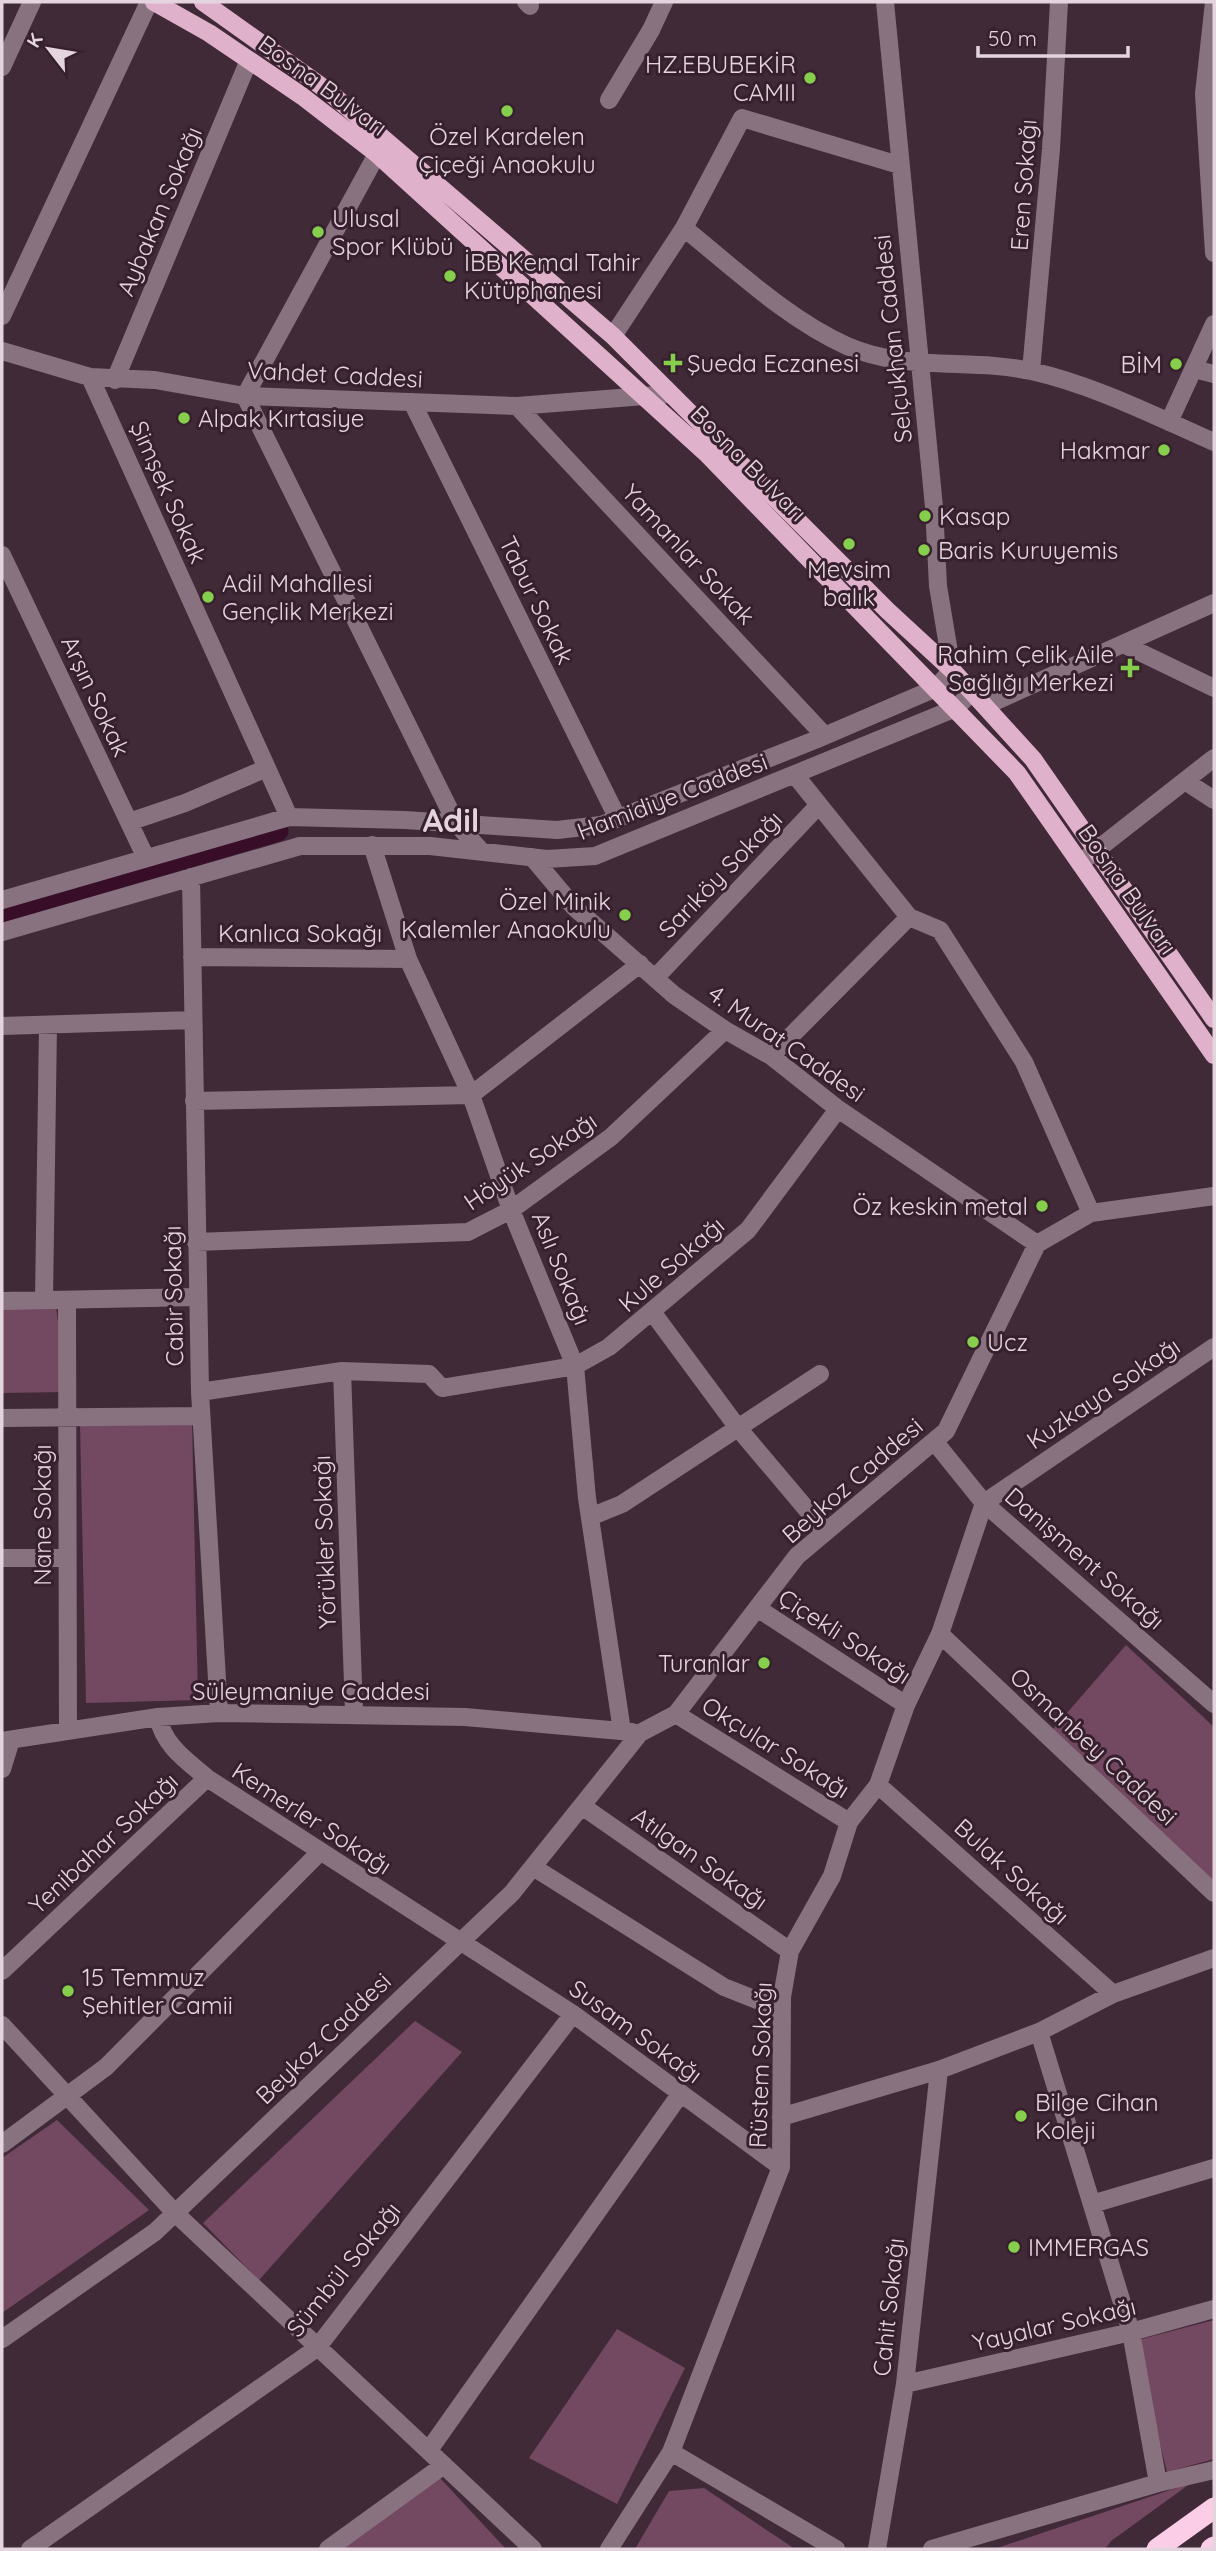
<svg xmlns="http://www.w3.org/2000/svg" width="1216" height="2551" font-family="Quicksand,sans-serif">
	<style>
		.green { fill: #734861 }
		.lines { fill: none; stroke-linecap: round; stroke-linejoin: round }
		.canal { stroke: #370d28; stroke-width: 21 }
		.minor { stroke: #89727f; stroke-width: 18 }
		.major { stroke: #e0b1cb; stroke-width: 18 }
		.highway { stroke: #fccde7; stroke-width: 21 }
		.poi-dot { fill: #85cf4c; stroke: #37202d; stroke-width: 2.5 }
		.labels { text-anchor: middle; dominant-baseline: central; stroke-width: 6; stroke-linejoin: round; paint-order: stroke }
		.poi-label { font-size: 24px; fill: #e4d4dd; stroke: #37202d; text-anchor: start }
		.street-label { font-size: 24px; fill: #e4d4dd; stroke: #37202d }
		.district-label { font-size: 32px; font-weight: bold; fill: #e4d4dd; stroke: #37202d }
	</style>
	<rect width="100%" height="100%" fill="#412a37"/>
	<!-- green -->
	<path class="green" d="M 55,1299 L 67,1392 L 2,1393 L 2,1300 Z
		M 192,1421 L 198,1700 L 86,1703 L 80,1424 Z
		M 1126,1645 L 1214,1727 L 1214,1884 L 1047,1736 Z
		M 415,2021 L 462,2052 L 259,2280 L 203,2223 Z
		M 57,2120 L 149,2210 L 2,2313 L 2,2158 Z
		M 1214,2320 L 1214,2459 L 1167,2472 L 1134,2341 Z
		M 617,2329 L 685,2368 L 617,2504 L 529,2458 Z
		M 440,2478 L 506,2549 L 341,2549 Z
		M 1191,2483 L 1111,2541 L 1105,2549 L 994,2549 Z
		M 704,2488 L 795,2549 L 635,2549 L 669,2491 Z"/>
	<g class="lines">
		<!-- canal -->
		<path class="canal" d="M 2,912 L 278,831"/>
		<!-- minor -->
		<path class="minor" d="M 526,2 L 530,6
			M 1214,2 L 1204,94 L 1214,253
			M 2,67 L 32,2
			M 609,100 L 651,30 L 664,2
			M 377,154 L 245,396 L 456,823 L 482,852
			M 684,228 C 735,269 787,319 847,346 C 906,372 971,358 1031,371 C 1094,385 1155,416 1214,442
			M 2,316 L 149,2
			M 613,336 L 684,228 L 742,118 L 899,165
			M 2,351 L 90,377 L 155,380 L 245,396 L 517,406 L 670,394
			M 1194,369 L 1214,374
			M 1031,371 L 1051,149 L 1059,2
			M 90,377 L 289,817
			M 115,380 L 249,60
			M 412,402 L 618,819
			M 517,406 L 825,736
			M 1169,422 L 1214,324
			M 2,555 L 146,858
			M 1123,644 L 1214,688
			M 987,705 L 1214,603
			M 795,775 L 909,917 L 940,930 L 1024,1062 L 1091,1213
			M 1185,781 L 1214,800
			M 129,822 L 185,803 L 267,768
			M 372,845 L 408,959 L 471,1095 L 511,1210 L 575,1366 L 587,1498 L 622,1731
			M 532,857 L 574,907 L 674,995 L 725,1030 L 771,1056 L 838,1109 L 1037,1244
			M 1080,863 L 1214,758
			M 191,877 L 200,1392 L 219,1713
			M 2,900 L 289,817 L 405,820 L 557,830 L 601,825 L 815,740 L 936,688 L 952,670 L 938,586 L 934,507 L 885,2
			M 2,932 L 300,846 L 430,846 L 547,859 L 595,856 L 956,708 L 973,691
			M 192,957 L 408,959
			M 656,977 L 819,805
			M 2,1026 L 193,1020
			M 771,1056 L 909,917
			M 194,1101 L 471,1095 L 640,964
			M 196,1242 L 468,1232 L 511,1210 L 611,1137 L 725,1030
			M 44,1300 L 48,1025
			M 67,1300 L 68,1730
			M 2,1301 L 197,1297
			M 653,1313 L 738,1428 L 825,1531
			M 342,1371 L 354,1712
			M 200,1392 L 342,1371 L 429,1374 L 442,1388 L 575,1366 L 609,1347 L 748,1230 L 838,1109
			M 2,1418 L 201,1416
			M 934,1441 L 984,1503 L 1214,1704
			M 590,1517 L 622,1504 L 820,1374
			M 2,1558 L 66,1558
			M 757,1608 L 906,1705
			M 940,1634 L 1214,1893
			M 676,1714 L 849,1822
			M 158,1717 C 164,1746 186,1760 207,1778 L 573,2014 L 781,2167
			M 2,1741 L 158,1717 L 219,1713 L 465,1717 L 632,1732
			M 2,1769 L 11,1740
			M 878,1785 L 1113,1994
			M 582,1806 L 790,1951
			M 533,1867 L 724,1987 L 782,2010
			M 2,1971 L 207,1778
			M 2,2025 L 175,2213 L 533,2549
			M 1039,2032 L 1131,2332 L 1158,2483
			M 781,2117 L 939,2070 L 1039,2032 L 1113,1994 L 1214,1958
			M 2,2144 L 106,2067 L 320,1852
			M 1092,2204 L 1214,2168
			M 2,2339 L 155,2232 L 512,1893 L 640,1733 L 676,1714 L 797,1556 L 946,1431 L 1037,1244 L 1091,1213 L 1214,1196
			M 905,2384 L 1131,2332 L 1214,2309
			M 429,2450 L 681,2093
			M 671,2452 L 836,2549
			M 30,2549 L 317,2348 L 573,2014
			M 328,2549 L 444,2465
			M 609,2549 L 671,2452 L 781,2167 L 782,1997 L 790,1951 L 832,1876 L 849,1822 L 878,1785 L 906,1705 L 940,1634 L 984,1503 L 1214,1347
			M 877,2549 L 905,2384 L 939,2070
			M 932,2549 L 1158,2483 L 1214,2470"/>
		<!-- major -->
		<path class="major" d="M 154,2 L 209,33 L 302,96 L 377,154 L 706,453 L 1017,773 L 1214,1055
			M 203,2 L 328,91 L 613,336 L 888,611 L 952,670 L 1033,759 L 1214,1019"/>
		<!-- highway -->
		<path class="highway" d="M 1157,2549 L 1214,2508
			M 1211,2549 L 1214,2547"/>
	</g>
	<!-- markers -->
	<g class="poi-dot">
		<circle cx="810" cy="78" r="7"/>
		<circle cx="507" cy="111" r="7"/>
		<circle cx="318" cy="232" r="7"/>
		<circle cx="450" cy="276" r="7"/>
		<path d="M669.5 352.5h7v7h7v7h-7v7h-7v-7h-7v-7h7z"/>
		<circle cx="1176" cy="364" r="7"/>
		<circle cx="184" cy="418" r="7"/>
		<circle cx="1164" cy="450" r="7"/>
		<circle cx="925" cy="516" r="7"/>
		<circle cx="849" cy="544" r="7"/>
		<circle cx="924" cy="550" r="7"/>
		<circle cx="208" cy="597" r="7"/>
		<path d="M1126.5 657.5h7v7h7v7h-7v7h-7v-7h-7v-7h7z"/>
		<circle cx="625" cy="915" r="7"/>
		<circle cx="1042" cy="1206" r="7"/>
		<circle cx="973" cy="1342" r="7"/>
		<circle cx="764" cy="1663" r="7"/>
		<circle cx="68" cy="1991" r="7"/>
		<circle cx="1021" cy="2116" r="7"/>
		<circle cx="1014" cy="2247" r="7"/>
	</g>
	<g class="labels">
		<!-- poi labels -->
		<g class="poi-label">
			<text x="796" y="64" text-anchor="end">HZ.EBUBEKİR<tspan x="796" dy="28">CAMII</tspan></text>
			<text x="507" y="136" text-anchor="middle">Özel Kardelen<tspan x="507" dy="28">Çiçeği Anaokulu</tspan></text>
			<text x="332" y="218">Ulusal<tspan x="332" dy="28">Spor Klübü</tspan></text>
			<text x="464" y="262">İBB Kemal Tahir<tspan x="464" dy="28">Kütüphanesi</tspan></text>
			<text x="687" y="363">Şueda Eczanesi</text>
			<text x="1162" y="364" text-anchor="end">BİM</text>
			<text x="198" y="418">Alpak Kırtasiye</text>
			<text x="1150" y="450" text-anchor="end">Hakmar</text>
			<text x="939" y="516">Kasap</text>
			<text x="938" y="550">Baris Kuruyemis</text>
			<text x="849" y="569" text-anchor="middle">Mevsim<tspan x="849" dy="28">balık</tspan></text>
			<text x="222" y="583">Adil Mahallesi<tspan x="222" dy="28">Gençlik Merkezi</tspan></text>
			<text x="1114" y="654" text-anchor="end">Rahim Çelik Aile<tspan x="1114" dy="28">Sağlığı Merkezi</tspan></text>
			<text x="611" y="901" text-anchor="end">Özel Minik<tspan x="611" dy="28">Kalemler Anaokulu</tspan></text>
			<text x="1028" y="1206" text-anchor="end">Öz keskin metal</text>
			<text x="987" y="1342">Ucz</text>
			<text x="750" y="1663" text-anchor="end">Turanlar</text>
			<text x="82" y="1977">15 Temmuz<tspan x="82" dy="28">Şehitler Camii</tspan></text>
			<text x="1035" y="2102">Bilge Cihan<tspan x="1035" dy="28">Koleji</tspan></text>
			<text x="1028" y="2247">IMMERGAS</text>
		</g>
		<!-- street labels -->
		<g class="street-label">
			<text transform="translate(323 85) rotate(36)">Bosna Bulvarı</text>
			<text transform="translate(1023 185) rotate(-86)">Eren Sokağı</text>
			<text transform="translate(159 211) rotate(-67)">Aybakan Sokağı</text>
			<text transform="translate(892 339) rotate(-96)">Selçukhan Caddesi</text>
			<text transform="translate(335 374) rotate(3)">Vahdet Caddesi</text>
			<text transform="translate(749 463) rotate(45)">Bosna Bulvarı</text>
			<text transform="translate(169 492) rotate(66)">Şimşek Sokak</text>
			<text transform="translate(689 554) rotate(47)">Yamanlar Sokak</text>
			<text transform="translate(537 600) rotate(64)">Tabur Sokak</text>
			<text transform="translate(96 696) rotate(65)">Arşın Sokak</text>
			<text transform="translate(672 796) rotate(-21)">Hamidiye Caddesi</text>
			<text transform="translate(720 874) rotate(-46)">Sarıköy Sokağı</text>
			<text transform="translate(1128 889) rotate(55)">Bosna Bulvarı</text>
			<text x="300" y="933">Kanlıca Sokağı</text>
			<text transform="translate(787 1043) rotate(35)">4. Murat Caddesi</text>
			<text transform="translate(530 1161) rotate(-34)">Höyük Sokağı</text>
			<text transform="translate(671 1264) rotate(-41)">Kule Sokağı</text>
			<text transform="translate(562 1268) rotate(68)">Aslı Sokağı</text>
			<text transform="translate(173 1296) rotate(-91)">Cabir Sokağı</text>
			<text transform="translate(1103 1393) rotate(-34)">Kuzkaya Sokağı</text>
			<text transform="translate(852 1480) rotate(-41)">Beykoz Caddesi</text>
			<text transform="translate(42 1515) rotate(-90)">Nane Sokağı</text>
			<text transform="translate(324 1542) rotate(-92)">Yörükler Sokağı</text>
			<text transform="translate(1085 1558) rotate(41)">Danişment Sokağı</text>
			<text transform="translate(845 1636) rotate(33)">Çiçekli Sokağı</text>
			<text x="311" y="1691">Süleymaniye Caddesi</text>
			<text transform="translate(1094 1746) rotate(43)">Osmanbey Caddesi</text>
			<text transform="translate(776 1747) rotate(32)">Okçular Sokağı</text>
			<text transform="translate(312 1818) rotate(33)">Kemerler Sokağı</text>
			<text transform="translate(103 1843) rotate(-43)">Yenibahar Sokağı</text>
			<text transform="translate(700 1858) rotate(35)">Atılgan Sokağı</text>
			<text transform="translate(1012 1871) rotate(42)">Bulak Sokağı</text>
			<text transform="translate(636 2031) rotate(36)">Susam Sokağı</text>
			<text transform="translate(323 2038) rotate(-44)">Beykoz Caddesi</text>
			<text transform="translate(760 2065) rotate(-88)">Rüstem Sokağı</text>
			<text transform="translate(343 2269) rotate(-51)">Sümbül Sokağı</text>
			<text transform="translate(888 2307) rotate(-84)">Cahit Sokağı</text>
			<text transform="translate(1054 2324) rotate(-13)">Yayalar Sokağı</text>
		</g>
		<!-- district labels -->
		<g class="district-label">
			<text x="451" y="820">Adil</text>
		</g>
	</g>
	<!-- border -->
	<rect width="1216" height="2551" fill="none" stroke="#e4d4dd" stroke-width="7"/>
	<!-- north arrow -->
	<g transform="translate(49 49) rotate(301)" stroke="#37202d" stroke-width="5" paint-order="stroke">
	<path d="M0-5L12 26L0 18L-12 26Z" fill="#e4d4dd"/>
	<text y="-10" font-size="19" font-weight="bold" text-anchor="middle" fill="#e4d4dd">K</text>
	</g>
	<!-- scale -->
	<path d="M978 46v10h150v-10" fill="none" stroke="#e4d4dd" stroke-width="3.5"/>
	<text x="988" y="46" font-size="21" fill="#e4d4dd" stroke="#37202d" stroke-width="5" paint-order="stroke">50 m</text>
</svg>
